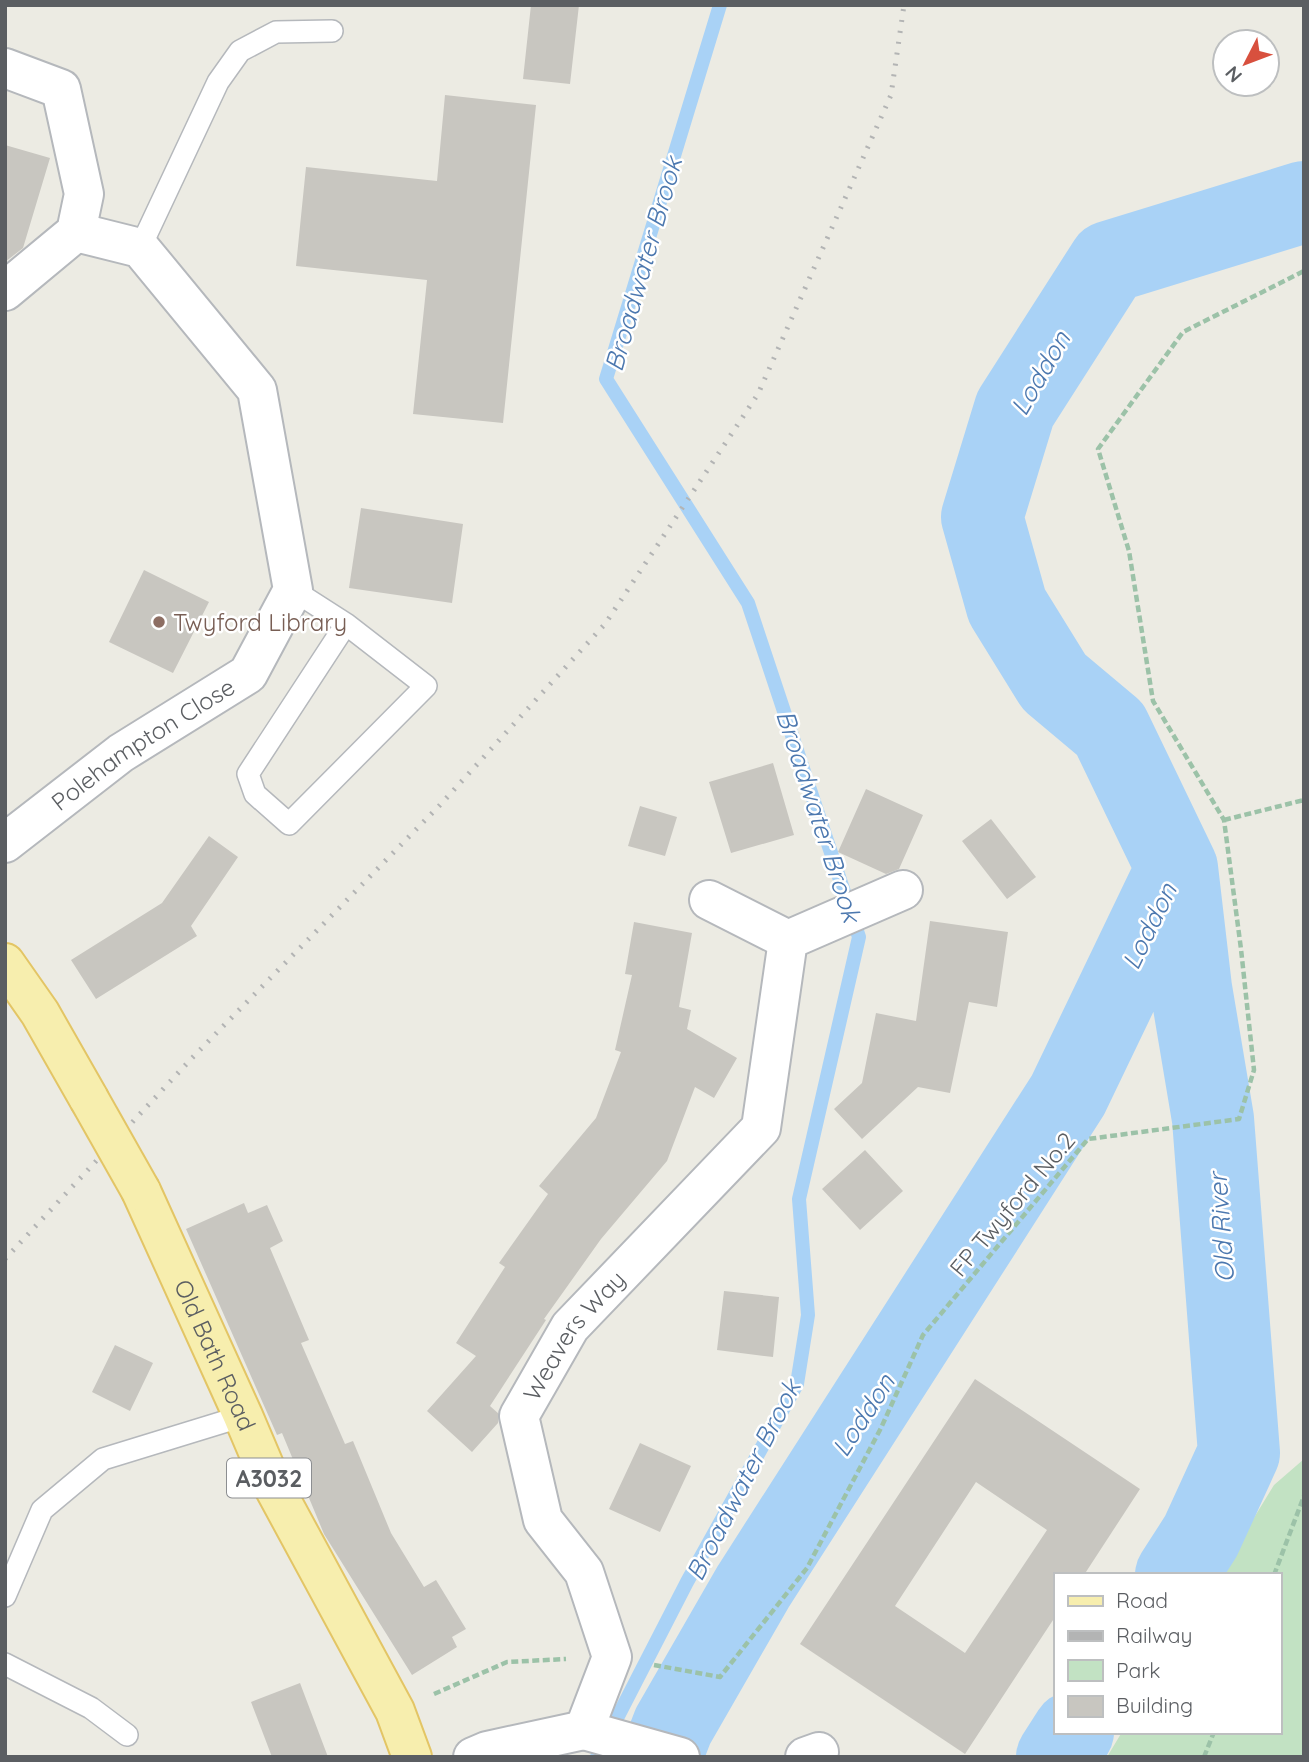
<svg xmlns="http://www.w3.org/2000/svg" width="1309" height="1762" font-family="Quicksand,sans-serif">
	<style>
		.green { fill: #c2e2c3 }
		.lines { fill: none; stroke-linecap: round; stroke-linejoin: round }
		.stream { stroke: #a9d2f6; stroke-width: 14 }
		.river { stroke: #a9d2f6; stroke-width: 82 }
		.building { fill: #c8c6c0; fill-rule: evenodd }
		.service-casing { stroke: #b5b8bc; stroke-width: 24 }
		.minor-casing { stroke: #b5b8bc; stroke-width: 42 }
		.primary-casing { stroke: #e3c565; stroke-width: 42 }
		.path { stroke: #9cc2a8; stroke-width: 4.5; stroke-dasharray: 7 3.5; stroke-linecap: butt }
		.service { stroke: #fff; stroke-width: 21 }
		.minor { stroke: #fff; stroke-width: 38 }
		.primary { stroke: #f7eeae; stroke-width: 38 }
		.rail { stroke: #b3b4b4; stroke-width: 5; stroke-dasharray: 2 9; stroke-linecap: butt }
		.primary-bridge-casing { stroke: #e3c565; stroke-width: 42; stroke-linecap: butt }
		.primary-bridge { stroke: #f7eeae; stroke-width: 38 }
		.education-dot { fill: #8d6e63; stroke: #fff; stroke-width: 2.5 }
		.labels { text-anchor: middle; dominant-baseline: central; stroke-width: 5; stroke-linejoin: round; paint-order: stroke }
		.shield { fill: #fff; stroke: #8c8e91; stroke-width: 2 }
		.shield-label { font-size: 23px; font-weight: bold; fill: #5b5e62 }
		.education-label { font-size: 24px; fill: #785e54; stroke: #fff; text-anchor: start }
		.street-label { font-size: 24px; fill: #5b5e62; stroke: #fff }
		.water-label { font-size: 26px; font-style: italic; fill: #4c78af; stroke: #fff }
	</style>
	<rect width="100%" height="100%" fill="#ecebe3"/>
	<!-- green -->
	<path class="green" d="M 1304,1459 L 1304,1757 L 1107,1757 L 1122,1732 L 1279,1732 L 1279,1575 L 1219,1575 L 1274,1485 Z"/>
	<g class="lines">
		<!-- stream -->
		<path class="stream" d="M 597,1757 L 687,1582 L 797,1384 L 808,1315 L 799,1199 L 859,937 L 748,603 L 606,379 L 720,5"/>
		<!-- river -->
		<path class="river" d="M 1176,1575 L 1201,1536 L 1239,1453 L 1213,1119 L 1191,988 L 1177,868 L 1110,729 L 1054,682 L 1007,606 L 982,517 L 1015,409 L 1109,262 L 1304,202
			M 661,1757 L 673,1726 L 753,1587 L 1068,1095 L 1177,868
			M 1057,1757 L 1073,1732"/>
	</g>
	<!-- building -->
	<path class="building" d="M 531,5 L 579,5 L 570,84 L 523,79 Z
		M 445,95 L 536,105 L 503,423 L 413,414 L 427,280 L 296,266 L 306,167 L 437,181 Z
		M 5,145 L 50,158 L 23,248 L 5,262 Z
		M 361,508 L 463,524 L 452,603 L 349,588 Z
		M 144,570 L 209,602 L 173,673 L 109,642 Z
		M 773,763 L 794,835 L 731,853 L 709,782 Z
		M 866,789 L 923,815 L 899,869 L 886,874 L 838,852 Z
		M 640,806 L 677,817 L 665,856 L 628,846 Z
		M 991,819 L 1036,877 L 1007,899 L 962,841 Z
		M 209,836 L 238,857 L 191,926 L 197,936 L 96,999 L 71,960 L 162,903 Z
		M 930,921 L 1008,932 L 997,1007 L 969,1002 L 950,1093 L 918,1087 L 862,1139 L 834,1109 L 862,1083 L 876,1013 L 916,1021 Z
		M 634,922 L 692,933 L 679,1007 L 691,1010 L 687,1029 L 737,1058 L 714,1098 L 695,1087 L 667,1161 L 601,1239 L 544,1319 L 546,1320 L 490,1406 L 499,1414 L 498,1423 L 472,1452 L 427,1411 L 476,1356 L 456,1343 L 505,1267 L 499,1263 L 548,1194 L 539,1186 L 596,1118 L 621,1052 L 615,1050 L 632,975 L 625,974 Z
		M 865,1150 L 903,1191 L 860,1230 L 822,1189 Z
		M 244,1203 L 248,1213 L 267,1205 L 283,1241 L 270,1248 L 309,1340 L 301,1343 L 345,1444 L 353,1441 L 391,1533 L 424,1587 L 436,1580 L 466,1629 L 452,1637 L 457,1647 L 412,1675 L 324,1534 L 282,1433 L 277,1435 L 186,1229 Z
		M 724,1291 L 779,1297 L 773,1357 L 717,1350 Z
		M 115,1345 L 153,1363 L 130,1411 L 92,1392 Z
		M 975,1379 L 1140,1489 L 1084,1575 L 1055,1575 L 1055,1617 L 965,1754 L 800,1644 ZM 976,1482 L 1047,1530 L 965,1653 L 895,1606 Z
		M 640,1443 L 691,1466 L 660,1532 L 609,1509 Z
		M 300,1683 L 328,1757 L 272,1757 L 251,1702 Z"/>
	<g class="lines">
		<!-- service casing -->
		<g class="service-casing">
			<path id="service" d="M 140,248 L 218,82 L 240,51 L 276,32 L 332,31
				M 293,590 L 346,624 L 426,686 L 289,824 L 255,794 L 248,774 L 346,624
				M 5,1596 L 42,1510 L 103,1459 L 243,1416
				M 5,1664 L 91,1708 L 127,1735"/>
		</g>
		<!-- minor casing -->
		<g class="minor-casing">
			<g id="minor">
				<path d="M 5,68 L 61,89 L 84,194 L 76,232 L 5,291"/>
				<path id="s1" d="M 5,843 L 121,753 L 248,674 L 293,590 L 257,390 L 140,248 L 76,232"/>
				<path d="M 709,900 L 788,940"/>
				<path d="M 584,1730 L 680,1757"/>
				<path id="s2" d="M 473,1757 L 487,1751 L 584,1730 L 612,1657 L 584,1572 L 543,1520 L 519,1416 L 570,1327 L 761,1128 L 788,940 L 903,890"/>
				<path d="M 805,1757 L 819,1752"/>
			</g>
		</g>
		<!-- primary casing -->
		<g class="primary-casing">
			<g id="primary">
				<path d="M 5,963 L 40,1013 L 89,1099"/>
				<path id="s3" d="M 141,1191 L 243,1416 L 271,1482 L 395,1711 L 412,1757"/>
			</g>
		</g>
		<!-- path -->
		<path class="path" d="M 1224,820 L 1304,800
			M 1274,1575 L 1304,1496
			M 654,1665 L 720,1677 L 807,1568 L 881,1428 L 923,1335 L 1088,1139 L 1239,1119 L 1254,1070 L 1241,949 L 1224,820 L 1153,701 L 1129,551 L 1098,449 L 1183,332 L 1304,271
			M 434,1694 L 507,1662 L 566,1659
			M 1204,1757 L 1214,1732"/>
		<!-- service -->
		<use href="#service" class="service"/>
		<!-- minor -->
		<use href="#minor" class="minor"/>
		<!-- primary -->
		<use href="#primary" class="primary"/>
		<!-- rail -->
		<path class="rail" d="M 5,1259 L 192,1058 L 440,805 L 605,624 L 758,394 L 891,95 L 904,5"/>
		<!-- primary-bridge casing -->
		<g class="primary-bridge-casing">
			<path id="primary-bridge" d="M 89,1099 L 141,1191"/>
		</g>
		<!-- primary-bridge -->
		<use href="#primary-bridge" class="primary-bridge"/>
	</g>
	<!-- markers -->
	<circle class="education-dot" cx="159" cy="622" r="7"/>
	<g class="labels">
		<!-- shield labels -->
		<rect class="shield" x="227" y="1458.5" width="84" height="39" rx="5"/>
		<g class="shield-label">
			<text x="269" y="1478">A3032</text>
		</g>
		<!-- education labels -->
		<g class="education-label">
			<text x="173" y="622">Twyford Library</text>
		</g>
		<!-- street labels -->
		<g class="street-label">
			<text stroke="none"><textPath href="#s1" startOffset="170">Polehampton Close</textPath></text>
			<text transform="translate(1012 1204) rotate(-50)">FP Twyford No.2</text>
			<text stroke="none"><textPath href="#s2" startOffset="553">Weavers Way</textPath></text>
			<text stroke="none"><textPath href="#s3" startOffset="180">Old Bath Road</textPath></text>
		</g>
		<!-- water labels -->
		<g class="water-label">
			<text transform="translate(643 264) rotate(-74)">Broadwater Brook</text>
			<text transform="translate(1040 373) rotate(-60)">Loddon</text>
			<text transform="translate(819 816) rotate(72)">Broadwater Brook</text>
			<text transform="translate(1149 926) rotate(-64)">Loddon</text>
			<text transform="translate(1221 1228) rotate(-94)">Old River</text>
			<text transform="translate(863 1415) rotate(-57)">Loddon</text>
			<text transform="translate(743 1480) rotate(-63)">Broadwater Brook</text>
		</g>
	</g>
	<!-- border -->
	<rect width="1309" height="1762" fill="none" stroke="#5b5e62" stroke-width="14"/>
	<!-- legend -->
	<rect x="1054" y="1573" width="228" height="161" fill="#ffffff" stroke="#bdbfc0" stroke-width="2"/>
	<rect x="1068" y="1596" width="35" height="10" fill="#f7eeae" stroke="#bdbfc0" stroke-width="2"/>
	<text x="1116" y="1608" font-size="21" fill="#5b5e62">Road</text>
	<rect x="1068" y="1631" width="35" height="10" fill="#b3b4b4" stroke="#bdbfc0" stroke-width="2"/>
	<text x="1116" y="1643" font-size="21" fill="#5b5e62">Railway</text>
	<rect x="1068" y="1660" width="35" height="21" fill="#c2e2c3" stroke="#bdbfc0" stroke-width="2"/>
	<text x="1116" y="1678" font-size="21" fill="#5b5e62">Park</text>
	<rect x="1068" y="1696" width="35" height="21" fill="#c8c6c0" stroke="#bdbfc0" stroke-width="2"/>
	<text x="1116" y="1713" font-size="21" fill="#5b5e62">Building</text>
	<!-- north arrow -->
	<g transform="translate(1246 63) rotate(228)"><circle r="33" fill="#ffffff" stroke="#bdbfc0" stroke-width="2"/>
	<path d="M0-5L12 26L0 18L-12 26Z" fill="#d8503e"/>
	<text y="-10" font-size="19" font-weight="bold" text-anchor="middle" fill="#5b5e62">N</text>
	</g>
</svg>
